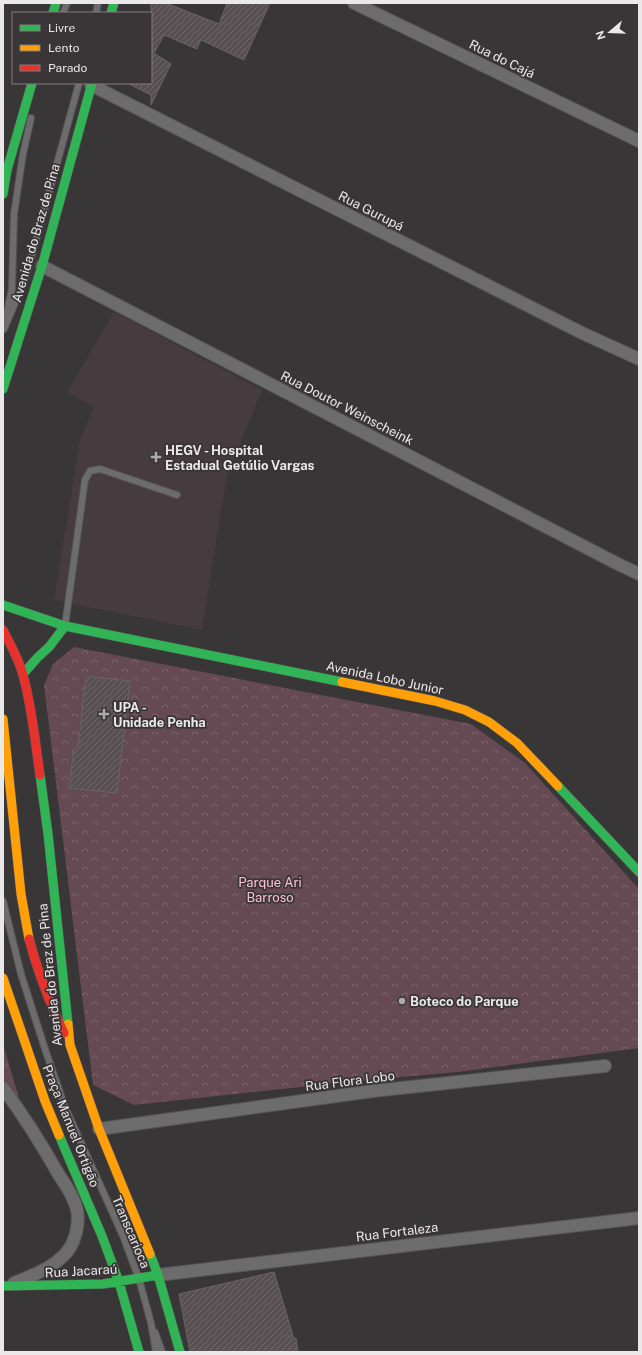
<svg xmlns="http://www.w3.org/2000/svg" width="642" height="1355" font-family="'Public Sans',sans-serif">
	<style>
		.built { fill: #463c40 }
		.park { fill: url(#park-crowns) }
		.building { fill: url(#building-hatch); stroke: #676465 }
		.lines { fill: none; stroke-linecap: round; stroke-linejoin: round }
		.lane-casing { stroke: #555353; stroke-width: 8 }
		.street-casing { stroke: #555353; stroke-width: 14 }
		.fast-casing { stroke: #555353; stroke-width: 10 }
		.slow-casing { stroke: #555353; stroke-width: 10 }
		.jam-casing { stroke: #555353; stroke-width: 10 }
		.lane { stroke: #6d6c6c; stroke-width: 6 }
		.street { stroke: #6d6c6c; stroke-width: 12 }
		.fast { stroke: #30b455; stroke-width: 9 }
		.slow { stroke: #ff9f0a; stroke-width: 9 }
		.jam { stroke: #e5322d; stroke-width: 9 }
		.poi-dot { fill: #adaaab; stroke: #3a3536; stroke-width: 1.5 }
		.labels { text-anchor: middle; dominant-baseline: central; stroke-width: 3.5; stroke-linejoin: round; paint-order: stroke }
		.street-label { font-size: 13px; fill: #ebe8e9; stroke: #3a3536 }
		.poi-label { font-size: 13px; font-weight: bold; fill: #ebe8e9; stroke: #3a3536; text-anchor: start }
		.park-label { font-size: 13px; fill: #fec0d5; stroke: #3a3536 }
	</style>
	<defs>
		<pattern id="park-crowns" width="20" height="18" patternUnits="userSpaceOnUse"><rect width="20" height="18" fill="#654953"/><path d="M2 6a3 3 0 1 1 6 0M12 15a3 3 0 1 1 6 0" fill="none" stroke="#7b636c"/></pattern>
		<pattern id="building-hatch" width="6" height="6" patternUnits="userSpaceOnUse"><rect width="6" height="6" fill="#584f53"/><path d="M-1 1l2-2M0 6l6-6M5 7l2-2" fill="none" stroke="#70686c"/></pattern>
	</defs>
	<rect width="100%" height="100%" fill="#393637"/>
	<!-- built -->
	<path class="built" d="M 114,312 L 262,390 L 227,475 L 202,630 L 54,600 L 80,439 L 94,407 L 67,392 Z"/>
	<!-- park -->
	<path class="park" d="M 74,647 L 471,724 L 525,763 L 639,889 L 639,1048 L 458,1072 L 356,1081 L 134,1105 L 93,1085 L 44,685 L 53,664 Z
		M 3,1044 L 21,1105 L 3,1081 Z"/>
	<!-- building -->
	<path class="building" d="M 151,3 L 166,3 L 219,24 L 227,3 L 270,3 L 244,60 L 201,40 L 197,49 L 164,35 L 154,53 L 171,64 L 151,105 L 151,95 L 127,83 L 151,83 Z
		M 86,676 L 130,681 L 117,793 L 69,788 L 74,748 L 78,748 Z
		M 274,1272 L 294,1339 L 296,1338 L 298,1352 L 190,1352 L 179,1294 Z"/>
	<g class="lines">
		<!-- lane casing -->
		<g class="lane-casing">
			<path id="lane" d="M 63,13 L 67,3
				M 96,13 L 98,3
				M 6,317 L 12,289 L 14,214 L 23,154 L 31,118
				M 4,329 L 26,277 L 79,83
				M 65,626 L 85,480 L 90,471 L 100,469 L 177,495
				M 3,901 L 21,974 L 45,1049 L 65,1107 L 123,1236 L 139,1279 L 151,1323 L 156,1352
				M 155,1332 L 162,1352"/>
		</g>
		<!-- street casing -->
		<g class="street-casing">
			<path id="street" d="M 354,3 L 639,141
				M 91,85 L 582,333 L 639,359
				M 42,266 L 618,564 L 639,574
				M 3,1088 C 24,1116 42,1145 59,1175 C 66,1185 74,1197 77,1210 C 79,1220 77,1233 73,1242 C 64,1264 34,1275 14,1283
				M 99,1129 L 373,1091 L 605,1066
				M 158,1275 L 639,1218"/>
		</g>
		<!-- fast casing -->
		<g class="fast-casing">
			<path id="fast" d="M 53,13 L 56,3
				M 111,13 L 114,3
				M 3,194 L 7,170 L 32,83
				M 3,389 L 42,266 L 92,83
				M 3,605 L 65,626 L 342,682
				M 23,674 L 38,657 L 49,647 L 65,626
				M 40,775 L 48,834 L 68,1024
				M 558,786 L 639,872
				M 59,1135 L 102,1236 L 119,1282 L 139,1352
				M 150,1254 L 158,1275 L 180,1352
				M 3,1286 L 103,1284 L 158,1275"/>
		</g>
		<!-- slow casing -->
		<g class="slow-casing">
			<path id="slow" d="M 342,682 L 435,701 L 465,710 L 489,722 L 517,743 L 558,786
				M 3,719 L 21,894 L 29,939
				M 3,978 L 45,1101 L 59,1135
				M 68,1024 L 70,1045 L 99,1129 L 150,1254"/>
		</g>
		<!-- jam casing -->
		<g class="jam-casing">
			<path id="jam" d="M 3,630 C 10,644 19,659 23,675 C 32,707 35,741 40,775
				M 29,939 C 38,972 49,1002 64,1033"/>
		</g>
		<!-- lane -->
		<use href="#lane" class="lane"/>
		<!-- street -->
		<use href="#street" class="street"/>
		<!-- fast -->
		<use href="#fast" class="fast"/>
		<!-- slow -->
		<use href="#slow" class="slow"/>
		<!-- jam -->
		<use href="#jam" class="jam"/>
	</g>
	<!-- markers -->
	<g class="poi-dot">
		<path d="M154 451h4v4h4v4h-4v4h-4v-4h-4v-4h4z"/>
		<path d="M102 708h4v4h4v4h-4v4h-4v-4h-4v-4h4z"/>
		<circle cx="402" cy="1001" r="4"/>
	</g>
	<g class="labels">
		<!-- street labels -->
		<g class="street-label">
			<text transform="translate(502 59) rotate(26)">Rua do Cajá</text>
			<text transform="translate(371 211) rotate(27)">Rua Gurupá</text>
			<text transform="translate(36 233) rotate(-74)">Avenida do Braz de Pina</text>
			<text transform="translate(347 408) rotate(27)">Rua Doutor Weinscheink</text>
			<text transform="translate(385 678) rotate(12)">Avenida Lobo Junior</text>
			<text transform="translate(50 975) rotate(-96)">Avenida do Braz de Pina</text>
			<text transform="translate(350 1081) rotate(-7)">Rua Flora Lobo</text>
			<text transform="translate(71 1126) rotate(68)">Praça Manuel Ortigão</text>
			<text transform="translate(131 1232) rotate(67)">Transcarioca</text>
			<text transform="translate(397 1232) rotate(-7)">Rua Fortaleza</text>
			<text transform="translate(81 1271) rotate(-3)">Rua Jacaraú</text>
		</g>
		<!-- poi labels -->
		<g class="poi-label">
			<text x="165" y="450">HEGV - Hospital<tspan x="165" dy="15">Estadual Getúlio Vargas</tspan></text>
			<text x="113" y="707">UPA -<tspan x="113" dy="15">Unidade Penha</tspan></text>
			<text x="410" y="1001">Boteco do Parque</text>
		</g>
		<!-- park labels -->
		<g class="park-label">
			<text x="270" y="882">Parque Ari<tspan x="270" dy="15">Barroso</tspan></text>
		</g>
	</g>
	<!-- border -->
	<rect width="642" height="1355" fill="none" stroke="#ebe8e9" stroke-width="8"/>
	<!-- legend -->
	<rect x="12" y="12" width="140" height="72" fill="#3a3536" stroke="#817d7e"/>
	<rect x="20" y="25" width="20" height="6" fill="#30b455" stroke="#817d7e"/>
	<text x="48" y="32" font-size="12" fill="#ebe8e9">Livre</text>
	<rect x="20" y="45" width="20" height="6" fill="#ff9f0a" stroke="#817d7e"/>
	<text x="48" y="52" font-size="12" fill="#ebe8e9">Lento</text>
	<rect x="20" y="65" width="20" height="6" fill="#e5322d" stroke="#817d7e"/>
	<text x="48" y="72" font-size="12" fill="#ebe8e9">Parado</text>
	<!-- north arrow -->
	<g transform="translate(610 32) rotate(251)" stroke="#3a3536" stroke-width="3" paint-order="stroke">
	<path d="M0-3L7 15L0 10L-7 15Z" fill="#ebe8e9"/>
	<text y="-6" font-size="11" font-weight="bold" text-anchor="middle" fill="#ebe8e9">N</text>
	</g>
</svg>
